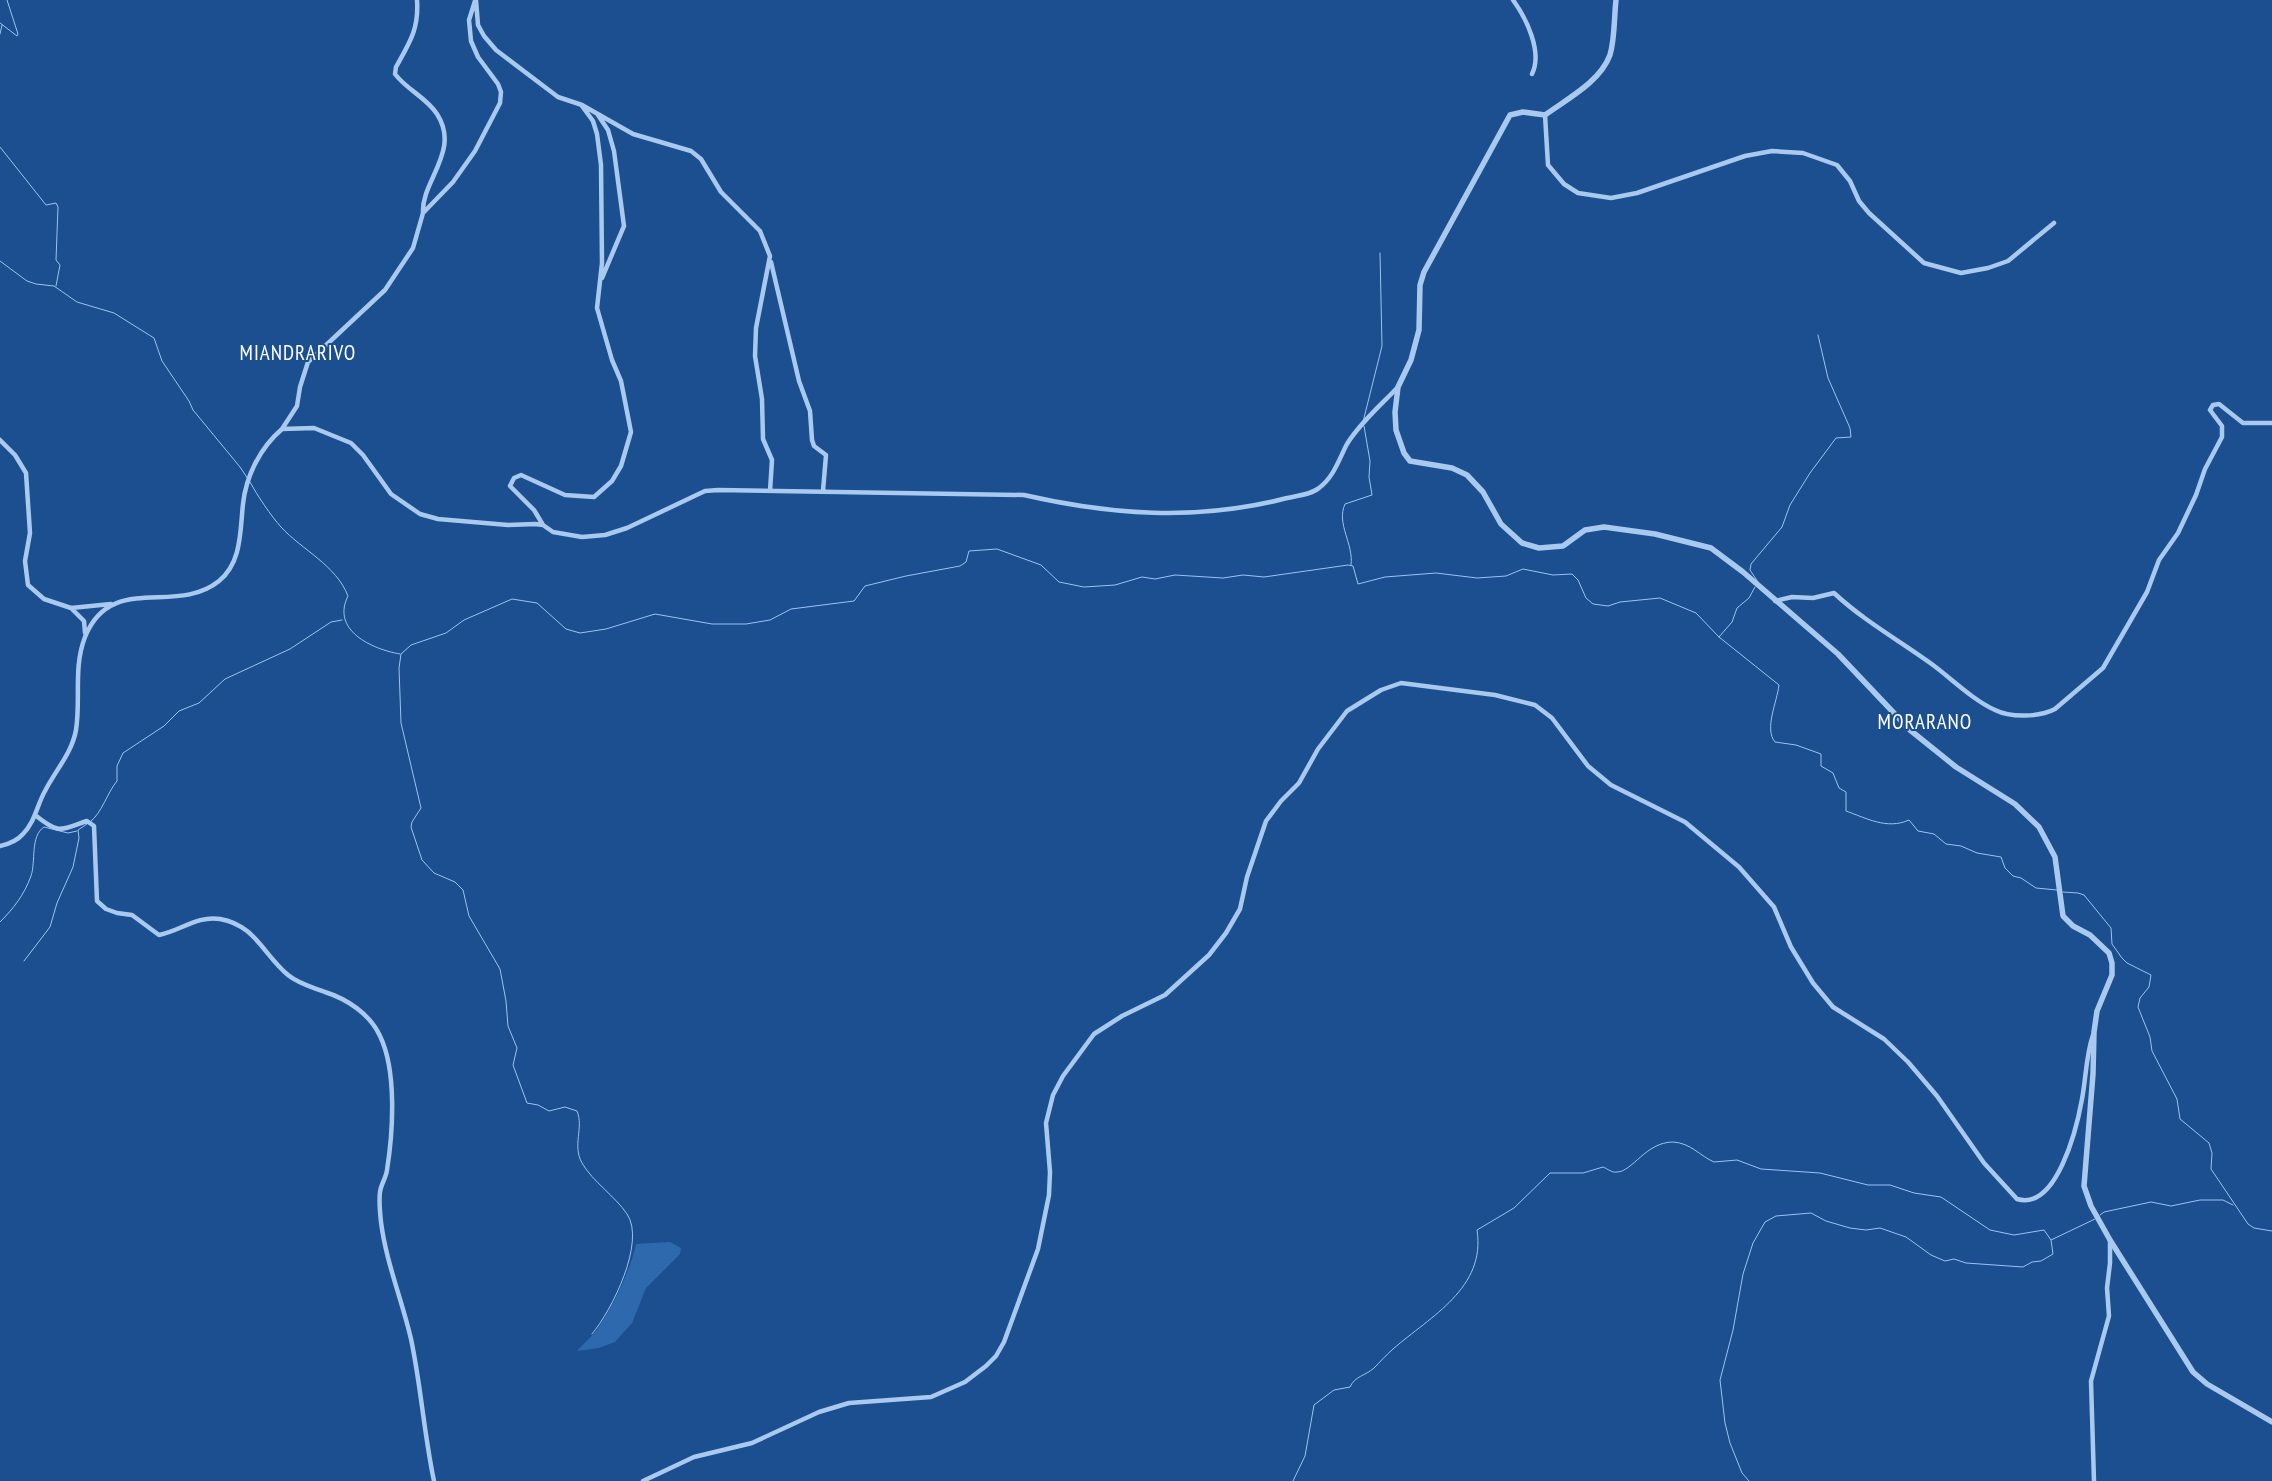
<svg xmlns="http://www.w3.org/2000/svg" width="2272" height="1481" font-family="'PT Sans Narrow',sans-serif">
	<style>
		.green { fill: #2e69ad }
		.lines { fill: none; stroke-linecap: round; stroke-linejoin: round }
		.stream { stroke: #9cc4f0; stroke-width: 1 }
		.minor { stroke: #a9c9ee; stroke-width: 4.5 }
		.tertiary { stroke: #a9c9ee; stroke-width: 5.5 }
		.labels { text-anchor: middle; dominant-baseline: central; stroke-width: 4; stroke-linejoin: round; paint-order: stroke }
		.quarter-label { font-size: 21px; letter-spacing: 1px; fill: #fff; stroke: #1b4f8f }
	</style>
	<rect width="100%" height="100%" fill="#1b4f8f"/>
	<!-- green -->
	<path class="green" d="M 670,1242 L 681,1248 L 680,1254 L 646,1288 L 632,1323 L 615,1342 L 599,1348 L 577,1351 C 584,1343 593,1336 598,1328 C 613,1306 631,1269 636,1244 Z"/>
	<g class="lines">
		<!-- stream -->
		<path class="stream" d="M 0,23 L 17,36 L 18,34 L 7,0
			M 0,34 L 2,25
			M 0,147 L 46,205 L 56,203 L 58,207 L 56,260 L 60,265 L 56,286
			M 0,261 L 27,281 L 36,284 L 54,286 L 77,302 L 114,313 L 154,338 L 162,361 L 189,401 L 193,410 L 240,467 L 248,479
			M 1363,422 L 1382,346 L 1380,253
			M 250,482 C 257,495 271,516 281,527 C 302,550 336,565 348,596 C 331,630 371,649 400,654
			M 1351,565 C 1354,544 1336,524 1345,504 L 1372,495 L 1369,477 L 1370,461 L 1364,426
			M 1758,582 L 1750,570 L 1751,564 L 1782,527 L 1790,505 L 1810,473 L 1836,438 L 1851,437 L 1850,428 L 1828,378 L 1818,335
			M 1719,637 L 1732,622 L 1737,608 L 1749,598 L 1755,587
			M 90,822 C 102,813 107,793 117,781 L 117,766 L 123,753 L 164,726 L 179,711 L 199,703 L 225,679 L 290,649 L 331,622 L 342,620
			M 2063,892 L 2078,893 L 2084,895 L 2111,928 L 2112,944 L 2122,958 L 2127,963 L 2151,975 L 2149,987 L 2140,998 L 2138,1007 L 2150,1037 L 2152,1051 L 2177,1099 L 2180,1119 L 2209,1143 L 2212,1153 L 2211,1169 L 2248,1224 L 2254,1228 L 2272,1231
			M 0,922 C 14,908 24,895 31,876 C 36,862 30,836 44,827 L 68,833 L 77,831
			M 24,961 L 50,927 L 57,903 L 73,867 L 79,838 L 78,830 L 87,824
			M 2100,1215 L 2104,1212 L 2151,1202 L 2171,1206 L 2200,1200 L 2223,1200 L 2233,1205
			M 592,1334 C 612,1310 646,1242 627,1214 C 615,1196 593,1182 582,1163 C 572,1145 584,1128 577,1111 L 565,1107 L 549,1111 L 538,1105 L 527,1103 L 513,1065 L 517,1048 L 508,1026 L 506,1001 L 500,969 L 469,916 L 463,890 L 455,882 L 434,873 L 422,860 L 411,827 L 412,822 L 421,808 L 401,723 L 399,668 L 401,654 L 411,645 L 446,633 L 464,620 L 512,599 L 537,603 L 566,629 L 580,633 L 606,629 L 655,614 L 712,624 L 746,624 L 770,620 L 791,609 L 854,601 L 865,586 L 906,576 L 960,566 L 966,562 L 969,551 L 997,549 L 1041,565 L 1059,582 L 1084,587 L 1115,585 L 1142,577 L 1155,579 L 1175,575 L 1223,578 L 1243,575 L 1264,577 L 1348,565 L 1353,566 L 1358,584 L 1385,577 L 1436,573 L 1477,578 L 1506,576 L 1523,569 L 1553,575 L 1572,574 L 1578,580 L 1586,598 L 1593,604 L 1608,606 L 1620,602 L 1660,598 L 1696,613 L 1719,637 L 1779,685 C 1777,702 1764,729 1775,742 L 1796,745 L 1821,754 L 1821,766 L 1833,773 L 1839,788 L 1846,792 L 1846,811 C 1866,818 1887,830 1909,820 L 1918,831 L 1934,834 L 1946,844 L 1961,846 L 1977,853 L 2001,857 L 2005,868 L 2013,876 L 2021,878 L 2036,888 L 2057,890
			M 1293,1481 L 1305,1456 L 1314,1405 L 1334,1390 L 1350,1387 C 1355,1376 1365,1376 1374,1368 C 1380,1362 1386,1355 1393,1349 C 1431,1316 1486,1288 1477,1230 L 1514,1208 L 1550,1173 L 1583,1173 L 1603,1167 C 1608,1169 1612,1173 1617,1172 C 1632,1172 1646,1142 1673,1142 C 1691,1143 1700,1156 1714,1162 L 1737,1160 L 1761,1169 L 1820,1173 L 1868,1185 L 1890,1185 L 1914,1193 L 1941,1197 L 1990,1230 L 2014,1235 L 2044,1230 L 2051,1240 L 2095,1219
			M 1749,1481 L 1742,1473 L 1730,1443 L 1725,1423 L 1720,1380 L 1733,1330 L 1743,1274 L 1753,1243 L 1765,1222 L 1776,1216 L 1811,1213 L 1826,1221 L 1850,1228 L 1866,1230 L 1880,1228 L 1906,1237 L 1931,1255 L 1945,1261 L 1954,1259 L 1966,1263 L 2023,1267 L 2032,1262 L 2041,1261 L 2053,1254 L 2051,1240"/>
		<!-- minor -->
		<path class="minor" d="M 417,0 C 419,29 410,42 396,67 L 395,74 C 407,90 426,97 437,114 C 461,151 421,181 423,213
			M 476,0 L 478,25 L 484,36 L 496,50 L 558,97 L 582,105 L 633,134 L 691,151 L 701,159 L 721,192 L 760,231 L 770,256 L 756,328 L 755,356 L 762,399 L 763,439 L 772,460 L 770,491
			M 1513,0 C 1526,18 1543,52 1532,74
			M 598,115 L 608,130 L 614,151 L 624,226 L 602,278
			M 1545,115 L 1548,165 L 1564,184 L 1578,193 L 1611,198 L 1637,193 L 1745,156 L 1772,151 L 1803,153 L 1837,165 L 1850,181 L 1859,201 L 1869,213 L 1924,263 L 1961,273 L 1988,268 L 2008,261 L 2054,223
			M 771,262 L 799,381 L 810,411 L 812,440 L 814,446 L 826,455 L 823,491
			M 282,429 L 297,406 L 300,387 L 308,362 L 385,290 L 413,248 L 423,213 L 453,182 L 475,151 L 500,103 L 501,92 L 498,84 L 478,57 L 471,41 L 469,20 L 475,1
			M 0,440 L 15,455 L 26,473 L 30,533 L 25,561 L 28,585 L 44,599 L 71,608 L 111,604
			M 543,525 L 534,510 L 510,486 L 514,478 L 521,475 L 565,495 L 594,497 L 612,481 L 621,466 L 631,432 L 621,381 L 612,360 L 597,308 L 602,263 L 601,165 L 597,134 L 593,121 L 582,106
			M 1775,601 L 1792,597 L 1813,598 L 1834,593 C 1864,621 1900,641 1933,665 C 1953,680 1973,700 1995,710 C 2011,718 2040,717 2055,709 L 2103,668 L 2147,592 L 2159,560 L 2178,533 L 2196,495 L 2205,469 L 2222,437 L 2222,426 L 2210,410 L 2213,405 L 2219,404 L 2243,423 L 2272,423
			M 71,608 L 84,621 L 85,633
			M 35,815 C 60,835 60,830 87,821 L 94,826 L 97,901 L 106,909 L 117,913 L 132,915 L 159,935 C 180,931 198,915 220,919 C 255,925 263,954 288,975 C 299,984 312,987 325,992 C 347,999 370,1014 380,1036 C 397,1071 393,1132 387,1170 C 386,1178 381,1184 380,1192 C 379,1200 380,1213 381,1222 C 386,1262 402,1300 411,1339 C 421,1386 424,1434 434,1481
			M 0,846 C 9,844 17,841 23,834 C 35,822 37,805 45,791 C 55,771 72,753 76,730 C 81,699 73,668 85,637 C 111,572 176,616 219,581 C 242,562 240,531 243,504 C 246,476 260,448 282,429 L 314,428 L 351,443 L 363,455 L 391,494 L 420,514 L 438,519 L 508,525 L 535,524 L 543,525 L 553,532 L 582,537 L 605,535 L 627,528 L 705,491 L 718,490 L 1024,495 C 1111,515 1196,521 1283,499 C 1294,496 1311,495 1319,488 C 1334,477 1339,459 1347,444 C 1360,423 1381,405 1398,387
			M 643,1481 L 694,1457 L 752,1443 L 819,1412 L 849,1403 L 931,1397 L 965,1382 L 986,1366 L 996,1356 L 1004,1342 L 1038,1249 L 1049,1195 L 1050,1172 L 1046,1123 L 1053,1095 L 1063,1076 L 1094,1034 L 1122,1016 L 1165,995 L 1209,955 L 1226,933 L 1240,909 L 1247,877 L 1266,821 L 1281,801 L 1299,783 L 1318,749 L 1347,711 L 1381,690 L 1401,683 L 1495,695 L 1535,705 L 1552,718 L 1588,766 L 1611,785 L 1685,822 L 1739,867 L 1774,907 L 1791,947 L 1813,983 L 1833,1007 L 1884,1039 L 1908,1062 L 1937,1096 L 1984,1163 L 2017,1199 C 2057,1211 2077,1127 2082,1099 C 2086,1078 2086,1055 2093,1035
			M 2094,1481 L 2091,1381 L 2109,1316 L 2107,1288 L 2110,1263 L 2110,1240"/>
		<!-- tertiary -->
		<path class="tertiary" d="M 1616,0 C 1614,17 1615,38 1610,55 C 1600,82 1567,99 1545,115 L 1523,112 L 1510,115 L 1424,272 L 1420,285 L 1419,330 L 1411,360 L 1398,387 L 1395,412 L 1396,430 L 1404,453 L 1410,461 L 1452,468 L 1467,475 L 1483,492 L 1501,524 L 1522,543 L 1539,548 L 1563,546 L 1585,530 L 1604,527 L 1655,534 L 1711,548 L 1743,572 L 1838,654 L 1910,730 L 1956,767 L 2015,804 L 2039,827 L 2055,857 L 2063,916 L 2073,926 L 2090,935 L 2109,953 L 2112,963 L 2112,975 L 2097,1011 L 2094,1032 L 2093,1074 L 2084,1186 L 2091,1206 L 2110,1240 L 2193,1372 L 2207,1384 L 2272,1422"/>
	</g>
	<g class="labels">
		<!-- quarter labels -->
		<g class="quarter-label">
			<text x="298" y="352">MIANDRARIVO</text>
			<text x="1925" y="721">MORARANO</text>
		</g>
	</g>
</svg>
